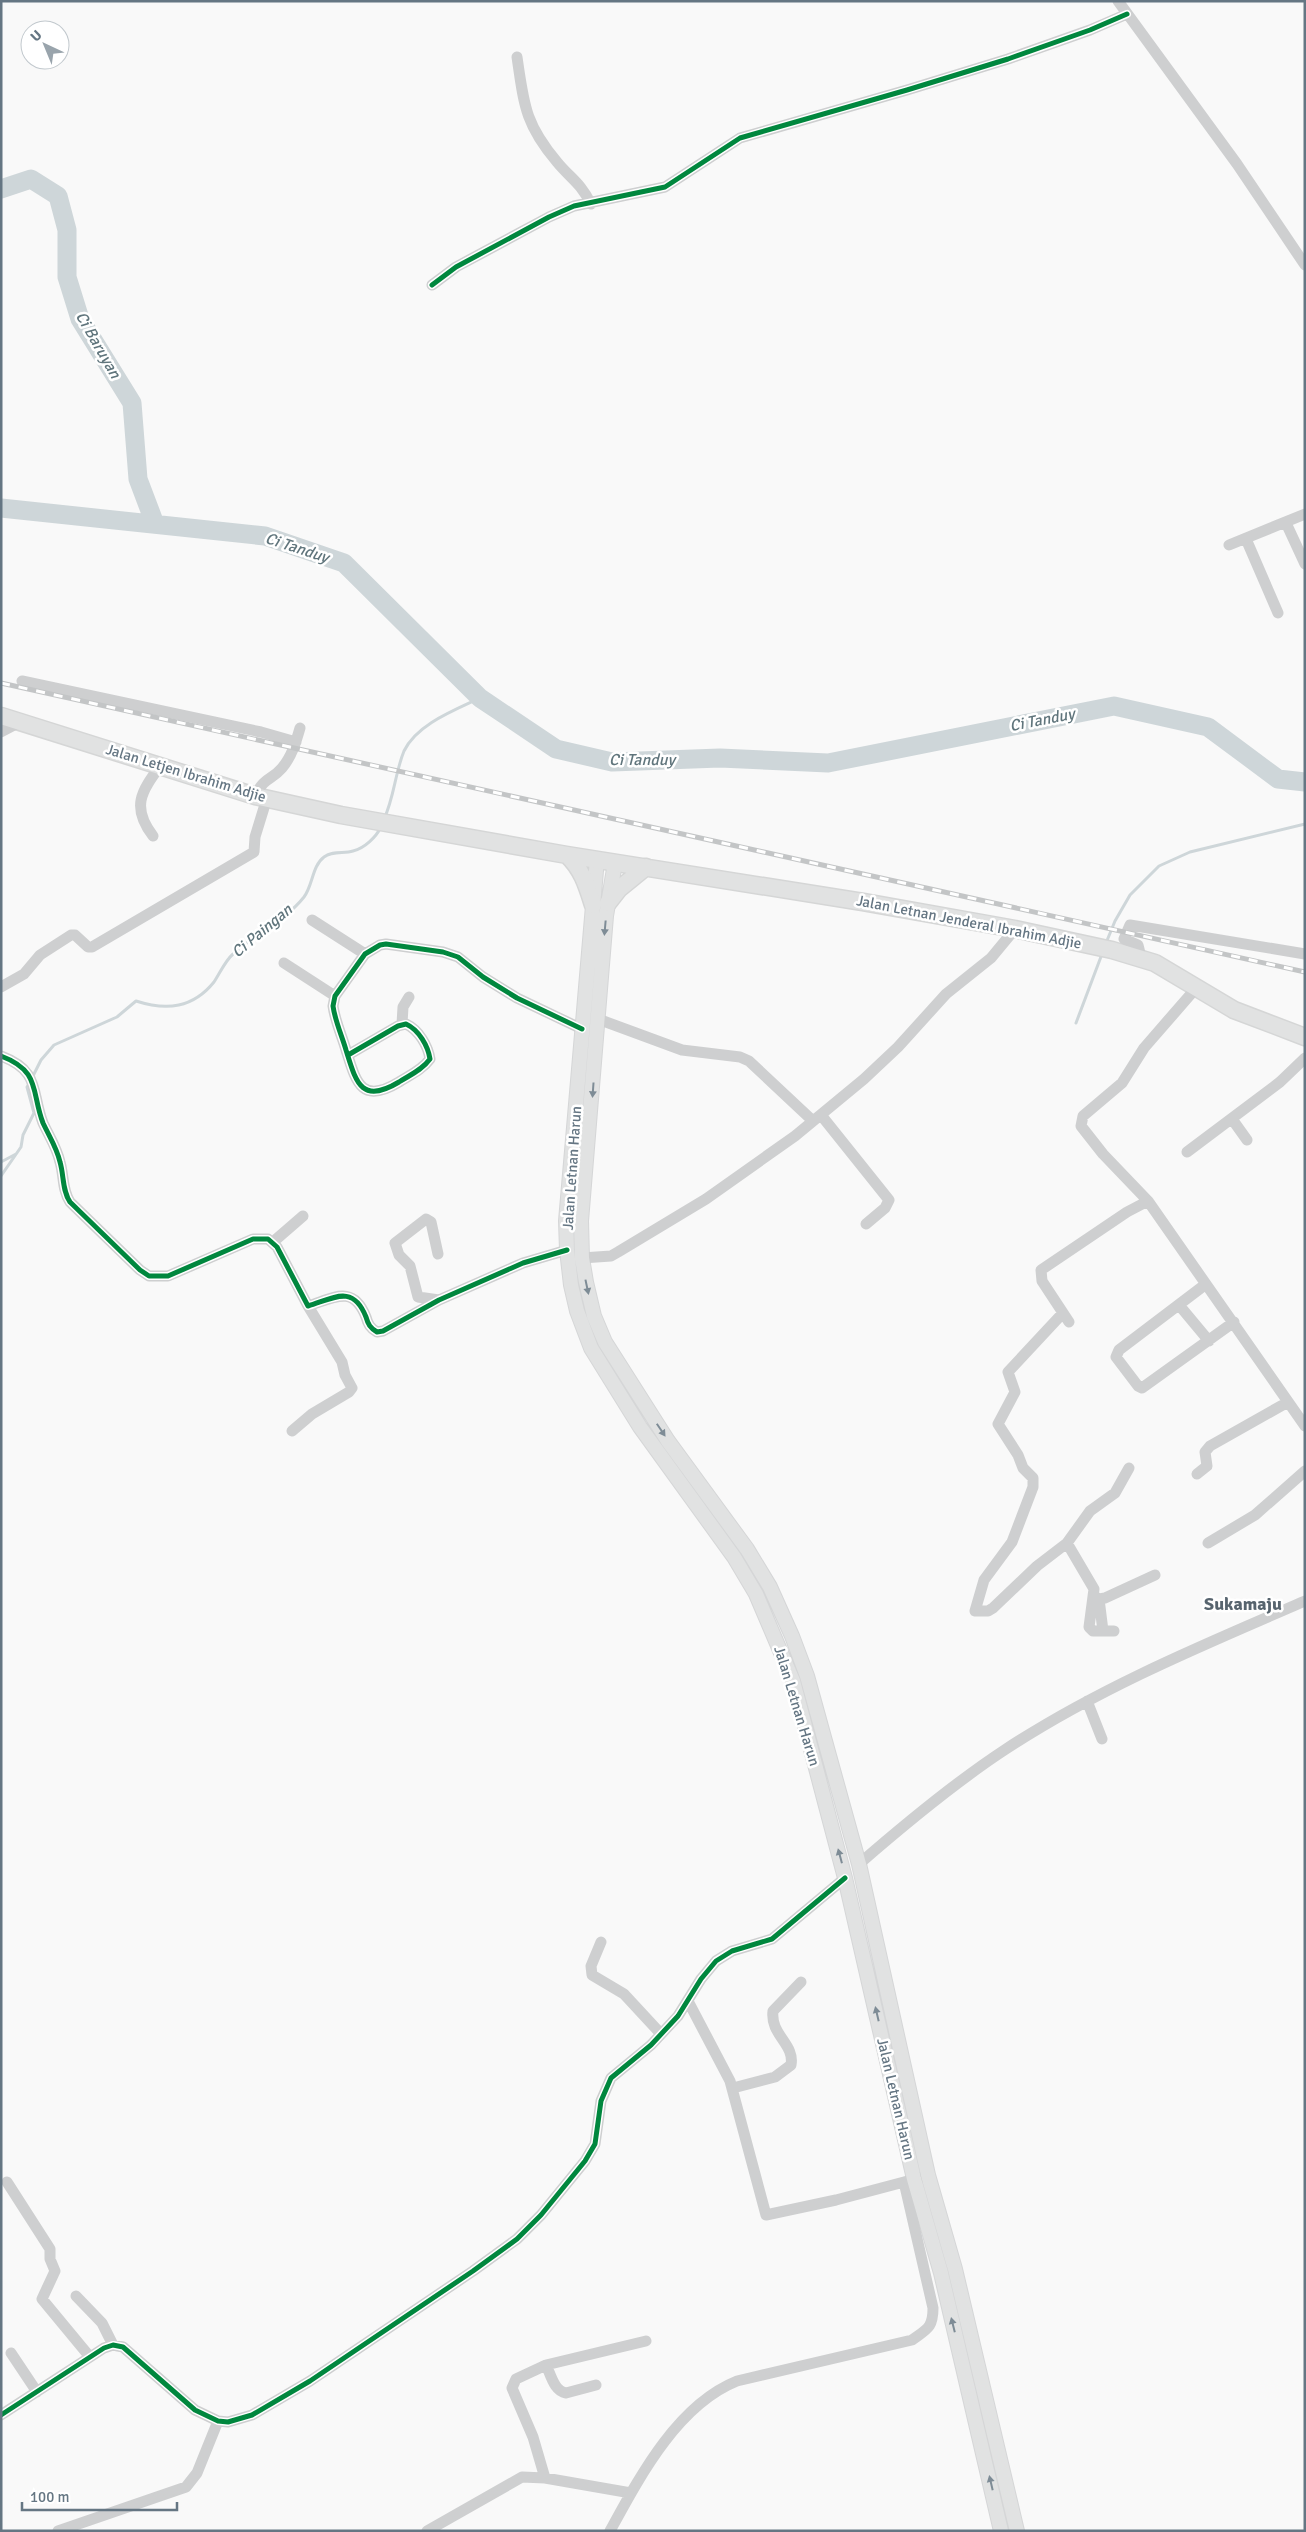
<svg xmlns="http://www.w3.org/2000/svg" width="1306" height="2532" font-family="Signika,sans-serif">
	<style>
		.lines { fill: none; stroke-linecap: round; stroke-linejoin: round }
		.stream { stroke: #ced6d9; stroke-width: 3 }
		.river { stroke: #ced6d9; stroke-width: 19 }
		.major-casing { stroke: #d5d6d7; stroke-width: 16 }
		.highway-casing { stroke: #d5d6d6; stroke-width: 19 }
		.minor { stroke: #cecfd0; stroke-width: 11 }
		.major { stroke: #e1e2e2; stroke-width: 14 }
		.highway { stroke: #e1e2e2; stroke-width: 16 }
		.rail-casing { stroke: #c3c5c6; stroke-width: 5 }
		.rail { stroke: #fff; stroke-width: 3; stroke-dasharray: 9; stroke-linecap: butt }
		.cycleway-casing { stroke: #fff; stroke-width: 8 }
		.cycleway { stroke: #00873e; stroke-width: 5 }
		.oneway { fill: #7e8c96 }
		.labels { text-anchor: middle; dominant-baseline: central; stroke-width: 5; stroke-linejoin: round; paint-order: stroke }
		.street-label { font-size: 15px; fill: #657683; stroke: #fff }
		.water-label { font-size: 16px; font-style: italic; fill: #60757c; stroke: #fff }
		.quarter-label { font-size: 18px; font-weight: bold; fill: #57646e; stroke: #fff }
	</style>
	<rect width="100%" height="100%" fill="#f9f9f9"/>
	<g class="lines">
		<!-- stream -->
		<path class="stream" d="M 384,819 C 394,798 395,773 404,751 C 417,724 455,710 480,698
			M 1106,943 L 1115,921 L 1130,895 L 1159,866 L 1190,852 L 1305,824
			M 1076,1023 L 1102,954
			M 33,1076 L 41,1060 L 54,1045 L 117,1017 L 136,1001 C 167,1011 193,1008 214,982 C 220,973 225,961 233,954 C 255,934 285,921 304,897 C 313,885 312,866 324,857 C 333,850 344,854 353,851 C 365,848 376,837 381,827
			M 1,1162 L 16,1154
			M 1,1176 L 21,1147 L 23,1135 L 34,1113 L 27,1087 L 29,1084"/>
		<!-- river -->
		<path class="river" d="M 1,189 L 31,179 L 58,196 L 67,230 L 67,277 L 80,319 L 132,403 L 138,479 L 155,524
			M 1,508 L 265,536 L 344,563 L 480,698 L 556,749 L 612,762 L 720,758 L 828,763 L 1114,706 L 1208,727 L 1278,779 L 1305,782"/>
		<!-- major casing -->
		<g class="major-casing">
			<path id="major" d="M 597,859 L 566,1221 L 567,1250 L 571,1285 L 577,1311 L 591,1348 L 640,1427 L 734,1557 L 756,1594 L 793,1681 L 845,1878 L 914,2179 L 941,2273 L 1001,2531
				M 615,863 L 606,916 L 581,1221 L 582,1258 L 586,1282 L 594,1316 L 605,1342 L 668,1441 L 747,1549 L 770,1587 L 792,1636 L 807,1676 L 859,1864 L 928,2175 L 955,2269 L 1017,2531"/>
		</g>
		<!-- highway casing -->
		<g class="highway-casing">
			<path id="highway" d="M 1,716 L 255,796 L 341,815 L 567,855 L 863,902 L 1015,929 L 1112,950 L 1155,963 L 1234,1010 L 1305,1037
				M 567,855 C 582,869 587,886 593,905
				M 608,903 L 619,889 L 646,867"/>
		</g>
		<!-- minor -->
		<path class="minor" d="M 1118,1 L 1237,164 L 1305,265
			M 517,57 C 524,105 525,124 557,162 C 571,179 580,182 591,204
			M 432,285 L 456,267 L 549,217 L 574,206 L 665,187 L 740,138 L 907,90 L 1008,59 L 1090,30 L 1127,14
			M 1286,523 L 1305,564
			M 1246,539 L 1278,613
			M 1229,545 L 1305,514
			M 22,681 L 261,732 L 296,742
			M 1,732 L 20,722
			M 255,796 C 265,776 271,781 282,768 C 292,756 296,742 300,728
			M 153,836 C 131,807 141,792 160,766
			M 312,920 L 365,954
			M 1141,957 L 1138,945 L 1124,939 L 1130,925 L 1305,954
			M 284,963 L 335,996
			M 1,987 L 24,974 L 40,955 L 71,935 L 75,935 L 88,947 L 92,947 L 254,852 L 255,837 L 267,798
			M 1197,987 L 1144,1048 L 1122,1083 L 1083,1116 L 1081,1126 L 1103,1154 L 1148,1201 L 1305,1426
			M 598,1019 L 682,1050 L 740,1057 L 749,1061 L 813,1121
			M 402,1024 L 403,1007 L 409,997
			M 348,1055 L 398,1026 L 406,1024 C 419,1030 428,1046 430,1059 C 422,1070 410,1075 399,1082 C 361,1105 356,1082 346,1050 C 342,1036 335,1021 333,1006 L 335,996 L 365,954 L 380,945 L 386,944 L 443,952 L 458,957 L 483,977 L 517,998 L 582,1029
			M 1,1056 C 41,1071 31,1092 43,1123 C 49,1136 57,1148 60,1162 C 64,1175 62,1190 70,1202 L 140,1270 L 149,1276 L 168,1276 L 253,1239 L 268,1239 L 277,1247 L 308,1306 C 334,1298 353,1284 366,1317 C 368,1324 370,1328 377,1332 L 383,1331 L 439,1300 L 523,1263 L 567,1250
			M 821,1115 L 889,1200 L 885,1208 L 866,1224
			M 1232,1119 L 1247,1140
			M 1187,1152 L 1280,1082 L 1305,1058
			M 273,1242 L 303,1216
			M 438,1254 L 431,1222 L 426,1219 L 395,1243 L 399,1255 L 410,1266 L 418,1297 L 439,1300
			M 582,1258 L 611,1256 L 618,1252 L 706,1199 L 795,1136 L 864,1079 L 898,1047 L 946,994 L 991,958 L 1015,929
			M 1206,1284 L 1119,1350 L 1116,1357 L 1138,1386 L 1142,1388 L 1234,1322
			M 1179,1305 L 1209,1341
			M 1062,1314 L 1008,1372 L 1015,1392 L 998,1424 L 1018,1455 L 1023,1468 L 1033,1478 L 1033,1487 L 1012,1542 L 984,1580 L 975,1611 L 988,1611 L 993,1608 L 1037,1566 L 1067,1543 L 1090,1511 L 1115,1493 L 1129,1468
			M 1069,1322 L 1042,1281 L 1041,1270 L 1127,1212 L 1148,1201
			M 292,1431 L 312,1414 L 349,1392 L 352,1388 L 345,1375 L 342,1362 L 308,1306
			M 1197,1474 L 1207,1466 L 1205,1452 L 1210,1446 L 1288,1402
			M 1067,1543 L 1094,1589 L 1089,1627 L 1093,1631 L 1114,1631
			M 1208,1543 L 1255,1515 L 1305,1471
			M 1094,1596 L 1099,1599 L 1105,1598 L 1155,1575
			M 1099,1599 L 1103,1631
			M 1087,1701 L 1102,1739
			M 859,1864 C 905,1824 954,1783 1006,1749 C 1099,1688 1203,1645 1305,1601
			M 601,1942 L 591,1966 L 592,1975 L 624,1994 L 661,2034
			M 688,2001 L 730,2081 L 766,2215 L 836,2200 L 904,2182
			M 733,2088 L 775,2077 L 791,2065 C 795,2044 770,2035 773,2011 L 801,1982
			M 7,2182 L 50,2249 L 50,2259 L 55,2271 L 42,2299 L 90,2357
			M 76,2296 L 102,2323 L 113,2345
			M 11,2353 L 37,2392
			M 546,2365 C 551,2375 554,2391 566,2393 L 596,2385
			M 1,2415 L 104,2348 L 113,2345 L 123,2347 L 195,2410 L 218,2421 L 228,2422 L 252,2415 L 310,2381 L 473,2271 L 517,2239 L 541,2215 L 585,2161 L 595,2144 L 601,2101 L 611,2078 L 651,2045 L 678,2016 L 701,1979 L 716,1961 L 732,1951 L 772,1939 L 845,1878
			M 545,2478 L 533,2437 L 512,2388 L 516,2379 L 546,2365 L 646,2341
			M 58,2531 L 186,2487 L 197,2473 L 218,2421
			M 427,2531 L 522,2477 L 545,2478 L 631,2493
			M 610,2531 C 639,2478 677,2405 737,2381 L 912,2340 C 927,2329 933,2328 933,2308 L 904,2182 L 922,2177"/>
		<!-- major -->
		<use href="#major" class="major"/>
		<!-- highway -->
		<use href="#highway" class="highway"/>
		<!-- rail casing -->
		<g class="rail-casing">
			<path id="rail" d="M 1,683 L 1305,972"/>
		</g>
		<!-- rail -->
		<use href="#rail" class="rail"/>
		<!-- cycleway casing -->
		<g class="cycleway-casing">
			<path id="cycleway" d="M 432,285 L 456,267 L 549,217 L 574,206 L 665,187 L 740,138 L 907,90 L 1008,59 L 1090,30 L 1127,14
				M 348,1055 L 398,1026 L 406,1024 C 419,1030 428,1046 430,1059 C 422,1070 410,1075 399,1082 C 361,1105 356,1082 346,1050 C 342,1036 335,1021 333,1006 L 335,996 L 365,954 L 380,945 L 386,944 L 443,952 L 458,957 L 483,977 L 517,998 L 582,1029
				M 1,1056 C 41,1071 31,1092 43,1123 C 49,1136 57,1148 60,1162 C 64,1175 62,1190 70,1202 L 140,1270 L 149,1276 L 168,1276 L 253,1239 L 268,1239 L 277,1247 L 308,1306 C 334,1298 353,1284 366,1317 C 368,1324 370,1328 377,1332 L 383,1331 L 439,1300 L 523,1263 L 567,1250
				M 1,2415 L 104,2348 L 113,2345 L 123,2347 L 195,2410 L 218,2421 L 228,2422 L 252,2415 L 310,2381 L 473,2271 L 517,2239 L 541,2215 L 585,2161 L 595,2144 L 601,2101 L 611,2078 L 651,2045 L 678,2016 L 701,1979 L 716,1961 L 732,1951 L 772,1939 L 845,1878"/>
		</g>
		<!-- cycleway -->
		<use href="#cycleway" class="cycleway"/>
	</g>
	<!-- one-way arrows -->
	<defs><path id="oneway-solid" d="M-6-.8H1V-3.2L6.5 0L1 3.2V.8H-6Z" transform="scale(1.25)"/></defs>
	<g class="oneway">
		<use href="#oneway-solid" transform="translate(605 928) rotate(95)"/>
		<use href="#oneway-solid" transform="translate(593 1090) rotate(94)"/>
		<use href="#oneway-solid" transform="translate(587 1287) rotate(78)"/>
		<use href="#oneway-solid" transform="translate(661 1430) rotate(56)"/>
		<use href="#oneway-solid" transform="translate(840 1856) rotate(-105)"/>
		<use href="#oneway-solid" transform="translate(877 2014) rotate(-103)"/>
		<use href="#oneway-solid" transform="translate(953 2325) rotate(-104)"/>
		<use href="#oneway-solid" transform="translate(991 2483) rotate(-103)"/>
	</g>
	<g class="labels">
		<!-- street labels -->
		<g class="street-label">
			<text transform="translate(186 773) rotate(17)">Jalan Letjen Ibrahim Adjie</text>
			<text transform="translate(969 922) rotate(11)">Jalan Letnan Jenderal Ibrahim Adjie</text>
			<text transform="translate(572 1168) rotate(-86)">Jalan Letnan Harun</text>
			<text transform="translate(797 1706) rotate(73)">Jalan Letnan Harun</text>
			<text transform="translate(896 2099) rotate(77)">Jalan Letnan Harun</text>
		</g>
		<!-- water labels -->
		<g class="water-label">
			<text transform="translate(98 345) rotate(60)">Ci Baruyan</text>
			<text transform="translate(297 548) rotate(18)">Ci Tanduy</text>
			<text transform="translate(1042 720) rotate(-11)">Ci Tanduy</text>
			<text x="642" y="760">Ci Tanduy</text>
			<text transform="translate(262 931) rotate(-40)">Ci Paingan</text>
		</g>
		<!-- quarter labels -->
		<g class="quarter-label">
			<text x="1243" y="1604">Sukamaju</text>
		</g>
	</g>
	<!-- border -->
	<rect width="1306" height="2532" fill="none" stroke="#657683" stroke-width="5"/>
	<!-- north arrow -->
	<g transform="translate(45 45) rotate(316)"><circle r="24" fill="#ffffff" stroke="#c1c8cd"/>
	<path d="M0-4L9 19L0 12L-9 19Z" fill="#99a4ac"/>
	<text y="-8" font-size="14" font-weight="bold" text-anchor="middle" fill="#657683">U</text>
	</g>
	<!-- scale -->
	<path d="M22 2502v8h155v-8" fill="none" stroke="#657683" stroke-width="2.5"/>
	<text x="30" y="2502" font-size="15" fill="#657683" stroke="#ffffff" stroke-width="4" paint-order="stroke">100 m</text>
</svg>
